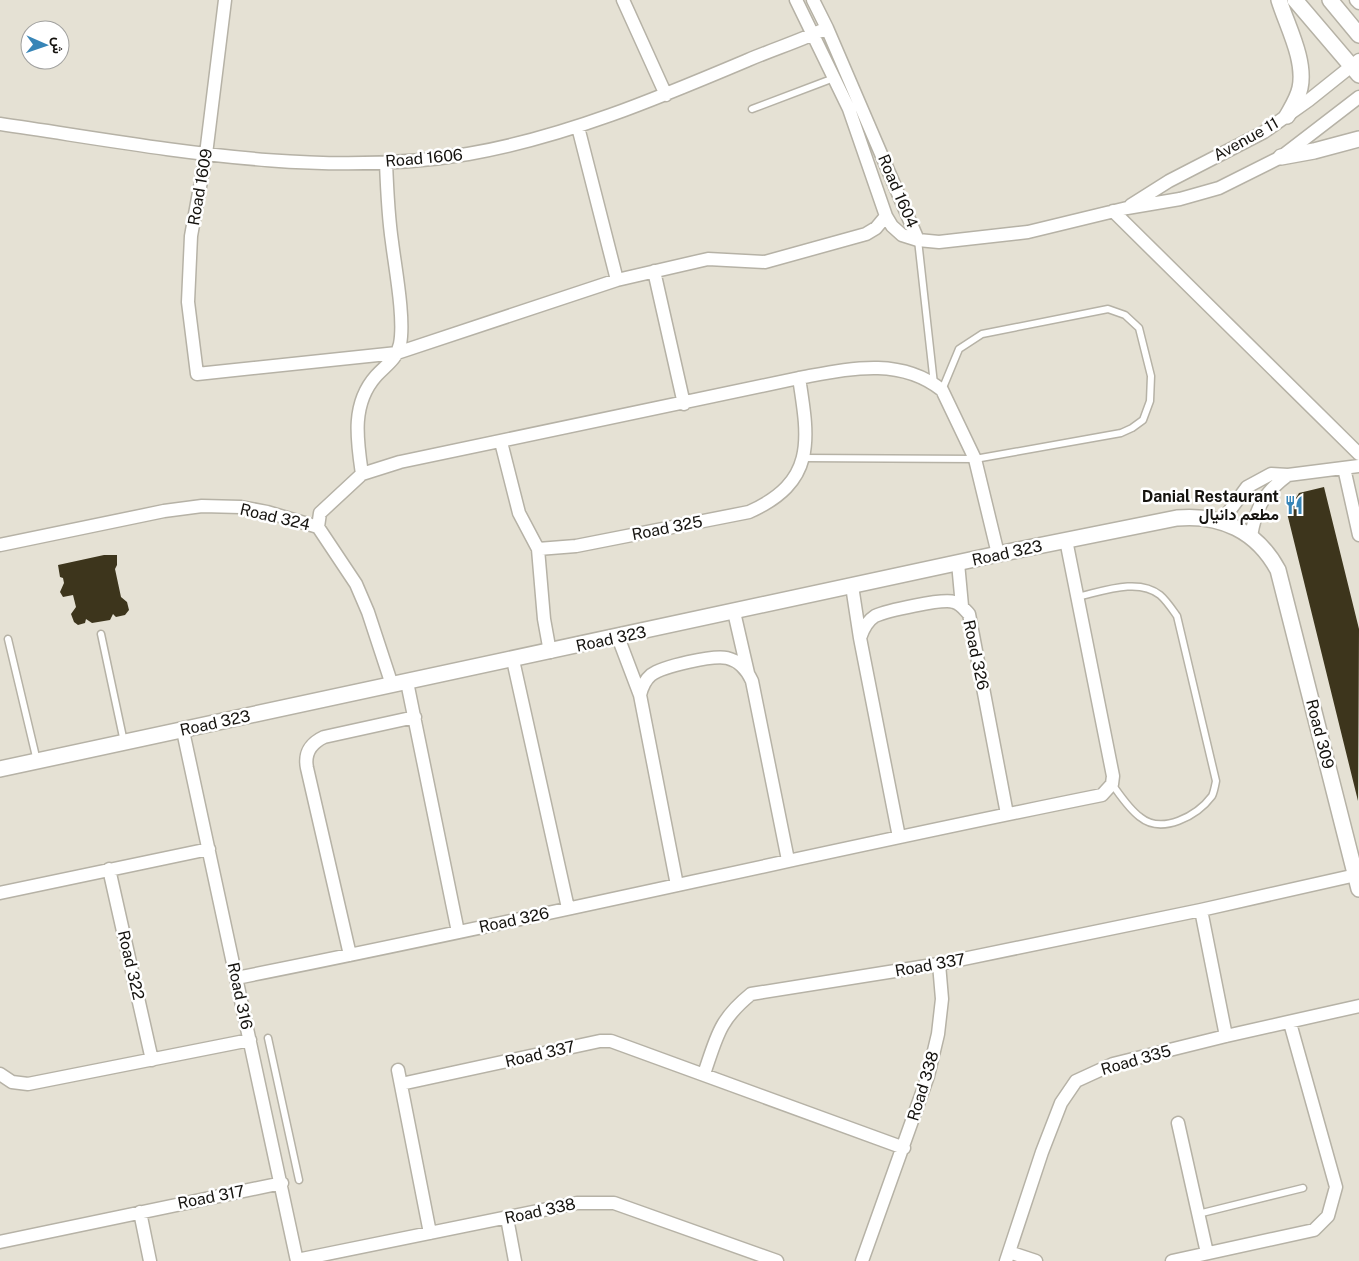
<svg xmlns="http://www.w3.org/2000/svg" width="1359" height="1261" font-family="'Public Sans',Vazirmatn,sans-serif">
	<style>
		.building { fill: #3d351c }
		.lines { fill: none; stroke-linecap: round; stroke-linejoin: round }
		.service-casing { stroke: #b6b2a6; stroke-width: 9 }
		.minor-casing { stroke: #b6b2a6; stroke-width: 15 }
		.tertiary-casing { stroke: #b6b2a6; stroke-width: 18 }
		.service { stroke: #fff; stroke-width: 6 }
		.minor { stroke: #fff; stroke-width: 12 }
		.tertiary { stroke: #fff; stroke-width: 15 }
		.labels { text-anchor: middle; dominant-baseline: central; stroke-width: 5; stroke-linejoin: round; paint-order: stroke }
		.street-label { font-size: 16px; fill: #15130f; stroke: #fff }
		.poi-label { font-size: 16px; font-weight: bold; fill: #15130f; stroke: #fff; text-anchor: end }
	</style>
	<rect width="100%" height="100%" fill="#e5e1d4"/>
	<!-- building -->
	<path class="building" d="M 1324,487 L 1359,629 L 1358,801 L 1287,513 L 1299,493 Z
		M 104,555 L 117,555 L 117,565 L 115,569 L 121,597 L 127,602 L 129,610 L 125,615 L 116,617 L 113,614 L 110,620 L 92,623 L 86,619 L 85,623 L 78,625 L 74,622 L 71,614 L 76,607 L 73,595 L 63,597 L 60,592 L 64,583 L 63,578 L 60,577 L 58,565 Z"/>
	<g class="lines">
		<!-- service casing -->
		<g class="service-casing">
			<path id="service" d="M 752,109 L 834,78
				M 918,240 L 934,384
				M 803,458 L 975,459 L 1121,433 L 1132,428 L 1143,420 L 1150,401 L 1151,376 L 1139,328 L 1125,315 L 1108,309 L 982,334 L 959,349 L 942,390
				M 1077,597 C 1101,592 1138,577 1160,595 C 1166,600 1172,609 1177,616 L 1216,781 C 1215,786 1214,792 1212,796 C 1197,816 1162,835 1140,817 C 1129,809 1120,795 1112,784
				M 101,634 L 124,742
				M 8,639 L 37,761
				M 268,1038 L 299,1180
				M 1198,1214 L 1303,1188"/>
		</g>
		<!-- minor casing -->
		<g class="minor-casing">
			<path id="minor" d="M 225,0 L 206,154 L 191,236 L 188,302 L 197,374 L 397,353 L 617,280 L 708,259 L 765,262 L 866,234 L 876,228 L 886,216
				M 623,0 L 666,95
				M 796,0 L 849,109 L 886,216 L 892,226 L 902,235 L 918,240 L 939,242 L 1028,232 L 1127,208 L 1180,199 L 1219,188 L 1281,157 L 1359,97
				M 813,0 L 827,28 L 918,240
				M 1356,0 L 1359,3
				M 0,124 C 152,146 315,180 468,154 C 566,137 658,98 748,60 C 774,49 802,40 827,28
				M 578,127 L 617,280
				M 1131,205 L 1169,181 L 1264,132 L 1309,100 L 1359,60
				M 1113,211 L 1359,454
				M 654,271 L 684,404
				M 501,442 L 519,513 L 538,549 L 576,546 L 749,512 C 816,482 809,441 799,378
				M 1344,468 L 1359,535
				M 362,474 C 357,440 351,404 376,376 C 386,365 397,359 400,344 C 405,319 395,267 392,242 C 388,215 387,189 386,162
				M 1222,521 L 1247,487 L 1271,474 L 1288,475 L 1359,466
				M 318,527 L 320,513 L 362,474 L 400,462 L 799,378 C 848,369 899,356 942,390 L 975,459 L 998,554
				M 1251,536 C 1256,507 1264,493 1288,475
				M 0,545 L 164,511 L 202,506 L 241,507 L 267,512 L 318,527 L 356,584 L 368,612 L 392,685
				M 538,549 L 544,619 L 550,652
				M 958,563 L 962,606
				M 852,586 L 860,638
				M 734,612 L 748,673
				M 618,637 L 640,695
				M 513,660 L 568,908
				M 407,682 L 458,932
				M 183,731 L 297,1261
				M 899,837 L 860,638 C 863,629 867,621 875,616 C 886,611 943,598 954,602 C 961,604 964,609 969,614 L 1007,814
				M 109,869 L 152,1060
				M 677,885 L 640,695 C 642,687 645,680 651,675 C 663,666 713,655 727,658 C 740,661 747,670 752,681 L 788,860
				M 0,893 L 209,849
				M 1201,910 L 1226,1036
				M 350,955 L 307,768 C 304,753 311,743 324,737 L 415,717
				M 236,978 C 526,921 813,853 1102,795 L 1112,784 L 1113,776 L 1066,540
				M 398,1070 L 430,1233
				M 0,1074 L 12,1082 L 28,1084 L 250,1040
				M 704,1074 C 717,1036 719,1020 751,994 L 939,964 L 1201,910 L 1356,875
				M 401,1084 L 600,1041 L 611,1041 L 904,1148
				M 1178,1123 L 1207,1253
				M 140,1212 L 150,1261
				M 507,1218 L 515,1261
				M 0,1242 L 282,1183
				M 1009,1252 L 1036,1261
				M 297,1260 L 577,1203 L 614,1203 L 777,1261
				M 862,1261 L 928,1076 L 938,1034 L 942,999 L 939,964
				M 1006,1261 L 1042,1152 L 1061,1103 L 1076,1081 L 1113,1064 L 1226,1036 L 1359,1006
				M 1172,1261 L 1314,1230 L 1328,1216 L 1336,1187 L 1290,1023"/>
		</g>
		<!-- tertiary casing -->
		<g class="tertiary-casing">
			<path id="tertiary" d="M 1279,0 C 1287,26 1306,60 1300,88 C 1298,98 1292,107 1287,116
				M 1295,0 L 1359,75
				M 1330,0 L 1359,35
				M 1281,157 L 1314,151 L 1359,139
				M 0,769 L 998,554 L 1177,518 C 1221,514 1257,531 1278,570 L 1359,889"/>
		</g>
		<!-- service -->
		<use href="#service" class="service"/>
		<!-- minor -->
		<use href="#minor" class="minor"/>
		<!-- tertiary -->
		<use href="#tertiary" class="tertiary"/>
	</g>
	<!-- icons -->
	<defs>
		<g id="restaurant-bare" transform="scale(1.5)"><path d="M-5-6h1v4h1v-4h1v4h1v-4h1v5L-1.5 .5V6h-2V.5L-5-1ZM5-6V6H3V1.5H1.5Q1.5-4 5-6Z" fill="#3785b7" stroke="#fff" stroke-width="2.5" paint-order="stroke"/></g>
	</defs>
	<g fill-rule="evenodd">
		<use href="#restaurant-bare" x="1294" y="505"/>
	</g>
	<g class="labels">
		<!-- street labels -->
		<g class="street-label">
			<text transform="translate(1246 139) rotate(-29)">Avenue 11</text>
			<text transform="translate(424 158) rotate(-5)">Road 1606</text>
			<text transform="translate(200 187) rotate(-80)">Road 1609</text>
			<text transform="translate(898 191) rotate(67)">Road 1604</text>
			<text transform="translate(275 517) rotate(13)">Road 324</text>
			<text transform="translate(667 528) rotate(-11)">Road 325</text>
			<text transform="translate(1007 553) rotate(-12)">Road 323</text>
			<text transform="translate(611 639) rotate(-12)">Road 323</text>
			<text transform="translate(976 655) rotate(78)">Road 326</text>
			<text transform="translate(215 723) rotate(-12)">Road 323</text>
			<text transform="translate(1320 734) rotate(76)">Road 309</text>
			<text transform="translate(514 920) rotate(-12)">Road 326</text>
			<text transform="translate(131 965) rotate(77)">Road 322</text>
			<text transform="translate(930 965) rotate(-10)">Road 337</text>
			<text transform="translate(240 996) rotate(78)">Road 316</text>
			<text transform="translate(540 1054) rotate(-13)">Road 337</text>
			<text transform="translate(1136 1060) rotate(-16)">Road 335</text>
			<text transform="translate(923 1086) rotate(-73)">Road 338</text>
			<text transform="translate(211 1197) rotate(-11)">Road 317</text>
			<text transform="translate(540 1211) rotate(-12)">Road 338</text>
		</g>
		<!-- poi labels -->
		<g class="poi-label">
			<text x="1279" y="496">Danial Restaurant<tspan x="1279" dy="18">مطعم دانيال</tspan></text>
		</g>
	</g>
	<!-- north arrow -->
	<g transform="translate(45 45) rotate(92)"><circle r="24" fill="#ffffff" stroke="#a1a19f"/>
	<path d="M0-4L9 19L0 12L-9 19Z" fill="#3785b7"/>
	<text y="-8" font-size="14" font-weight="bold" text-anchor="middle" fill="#15130f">ش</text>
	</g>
</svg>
